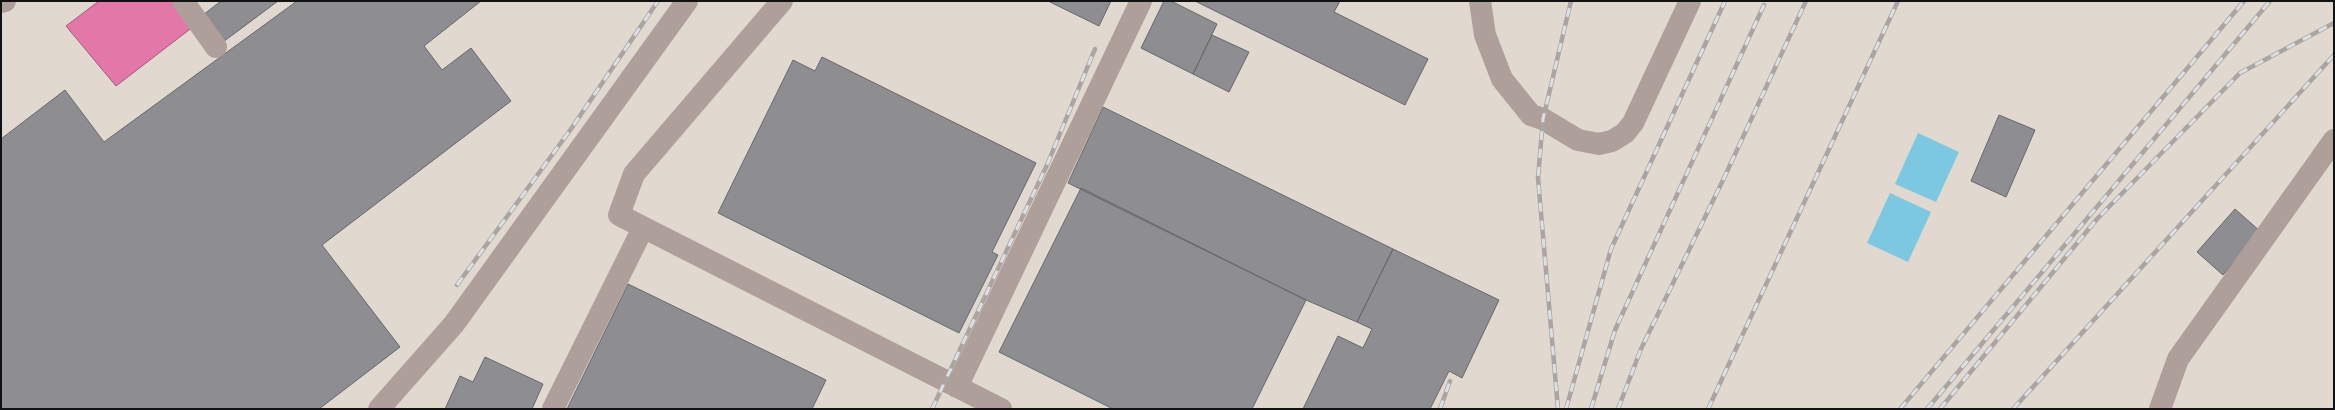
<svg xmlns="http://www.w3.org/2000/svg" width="2335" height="410" font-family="'DejaVu Sans',sans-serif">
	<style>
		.industrial { fill: #e1d8d0 }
		.water { fill: #7dc8e1 }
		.health { fill: #e377a8; stroke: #a4597b }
		.industry { fill: #8d8d92; stroke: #68686c }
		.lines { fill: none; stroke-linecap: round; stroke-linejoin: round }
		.minor { stroke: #af9f9b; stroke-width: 22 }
		.rail-casing { stroke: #aaa4a2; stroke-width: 4.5 }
		.rail { stroke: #dcdfe4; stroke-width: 3; stroke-dasharray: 9; stroke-linecap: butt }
	</style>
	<rect width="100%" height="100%" fill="#dee0e2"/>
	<!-- industrial -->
	<path class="industrial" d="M 1,1 L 2334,1 L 2334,409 L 1,409 Z"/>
	<!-- water -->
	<path class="water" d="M 1918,133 L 1959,152 L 1936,202 L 1895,184 Z
		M 1890,193 L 1931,212 L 1908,262 L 1867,243 Z"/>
	<!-- health -->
	<path class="health" d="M 99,1 L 180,1 L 198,23 L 116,86 L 66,26 Z"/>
	<!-- industry -->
	<path class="industry" d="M 221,1 L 278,1 L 223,42 L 203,15 Z
		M 297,1 L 481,1 L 424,46 L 442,70 L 471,48 L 511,101 L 322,245 L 400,347 L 319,409 L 1,409 L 1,139 L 65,90 L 104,142 Z
		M 1048,1 L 1111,1 L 1099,26 Z
		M 1164,1 L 1171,1 L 1217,24 L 1193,74 L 1141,48 Z
		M 1195,1 L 1340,1 L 1334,12 L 1428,59 L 1405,105 Z
		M 1212,35 L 1249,52 L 1229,92 L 1193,74 Z
		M 822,57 L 1036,163 L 992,252 L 998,255 L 959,333 L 718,213 L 793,60 L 815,71 Z
		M 1103,107 L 1393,249 L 1357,322 L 1306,300 L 1068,183 Z
		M 1999,115 L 2035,130 L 2006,197 L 1971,181 Z
		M 1081,188 L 1306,300 L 1252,409 L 1113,409 L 999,352 Z
		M 2235,209 L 2261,232 L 2223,275 L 2197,252 Z
		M 1393,249 L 1499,300 L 1462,378 L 1449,371 L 1430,409 L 1303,409 L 1338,336 L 1363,348 L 1372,329 L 1357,322 Z
		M 628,284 L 826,380 L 812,409 L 567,409 Z
		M 485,357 L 543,384 L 532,409 L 445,409 L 460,376 L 473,382 Z"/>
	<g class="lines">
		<!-- minor -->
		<path class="minor" d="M 183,1 L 216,47
			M 782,1 L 634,174 L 619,215 L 1001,409
			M 1480,1 L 1485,35 L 1502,79 L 1531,115 L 1543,119 L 1578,140 L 1599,144 L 1612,141 L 1625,133 L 1633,123 L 1690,1
			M 1,2 L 5,1
			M 957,387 L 1141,1
			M 379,409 L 454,324 L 687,1
			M 553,409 L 643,228
			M 2160,409 L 2178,359 L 2334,140"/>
		<!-- rail casing -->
		<g class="rail-casing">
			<path id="rail" d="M 457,285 L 571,129 L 658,1
				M 932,409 L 1047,165 L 1095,49
				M 1440,409 L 1450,381
				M 1558,409 L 1538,178 L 1543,119 L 1571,1
				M 1566,409 L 1611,249 L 1725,1
				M 1591,409 L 1615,330 L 1764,5
				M 1618,409 L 1641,349 L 1724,178 L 1806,1
				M 1708,409 L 1898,1
				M 1900,409 L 2244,1
				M 1927,409 L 2270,1
				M 1940,409 L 2097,219 L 2240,73 L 2334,23
				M 2013,409 L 2334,55"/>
		</g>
		<!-- rail -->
		<use href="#rail" class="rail"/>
	</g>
	<!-- border -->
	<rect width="2335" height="410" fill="none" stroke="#111213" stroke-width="4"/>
</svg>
